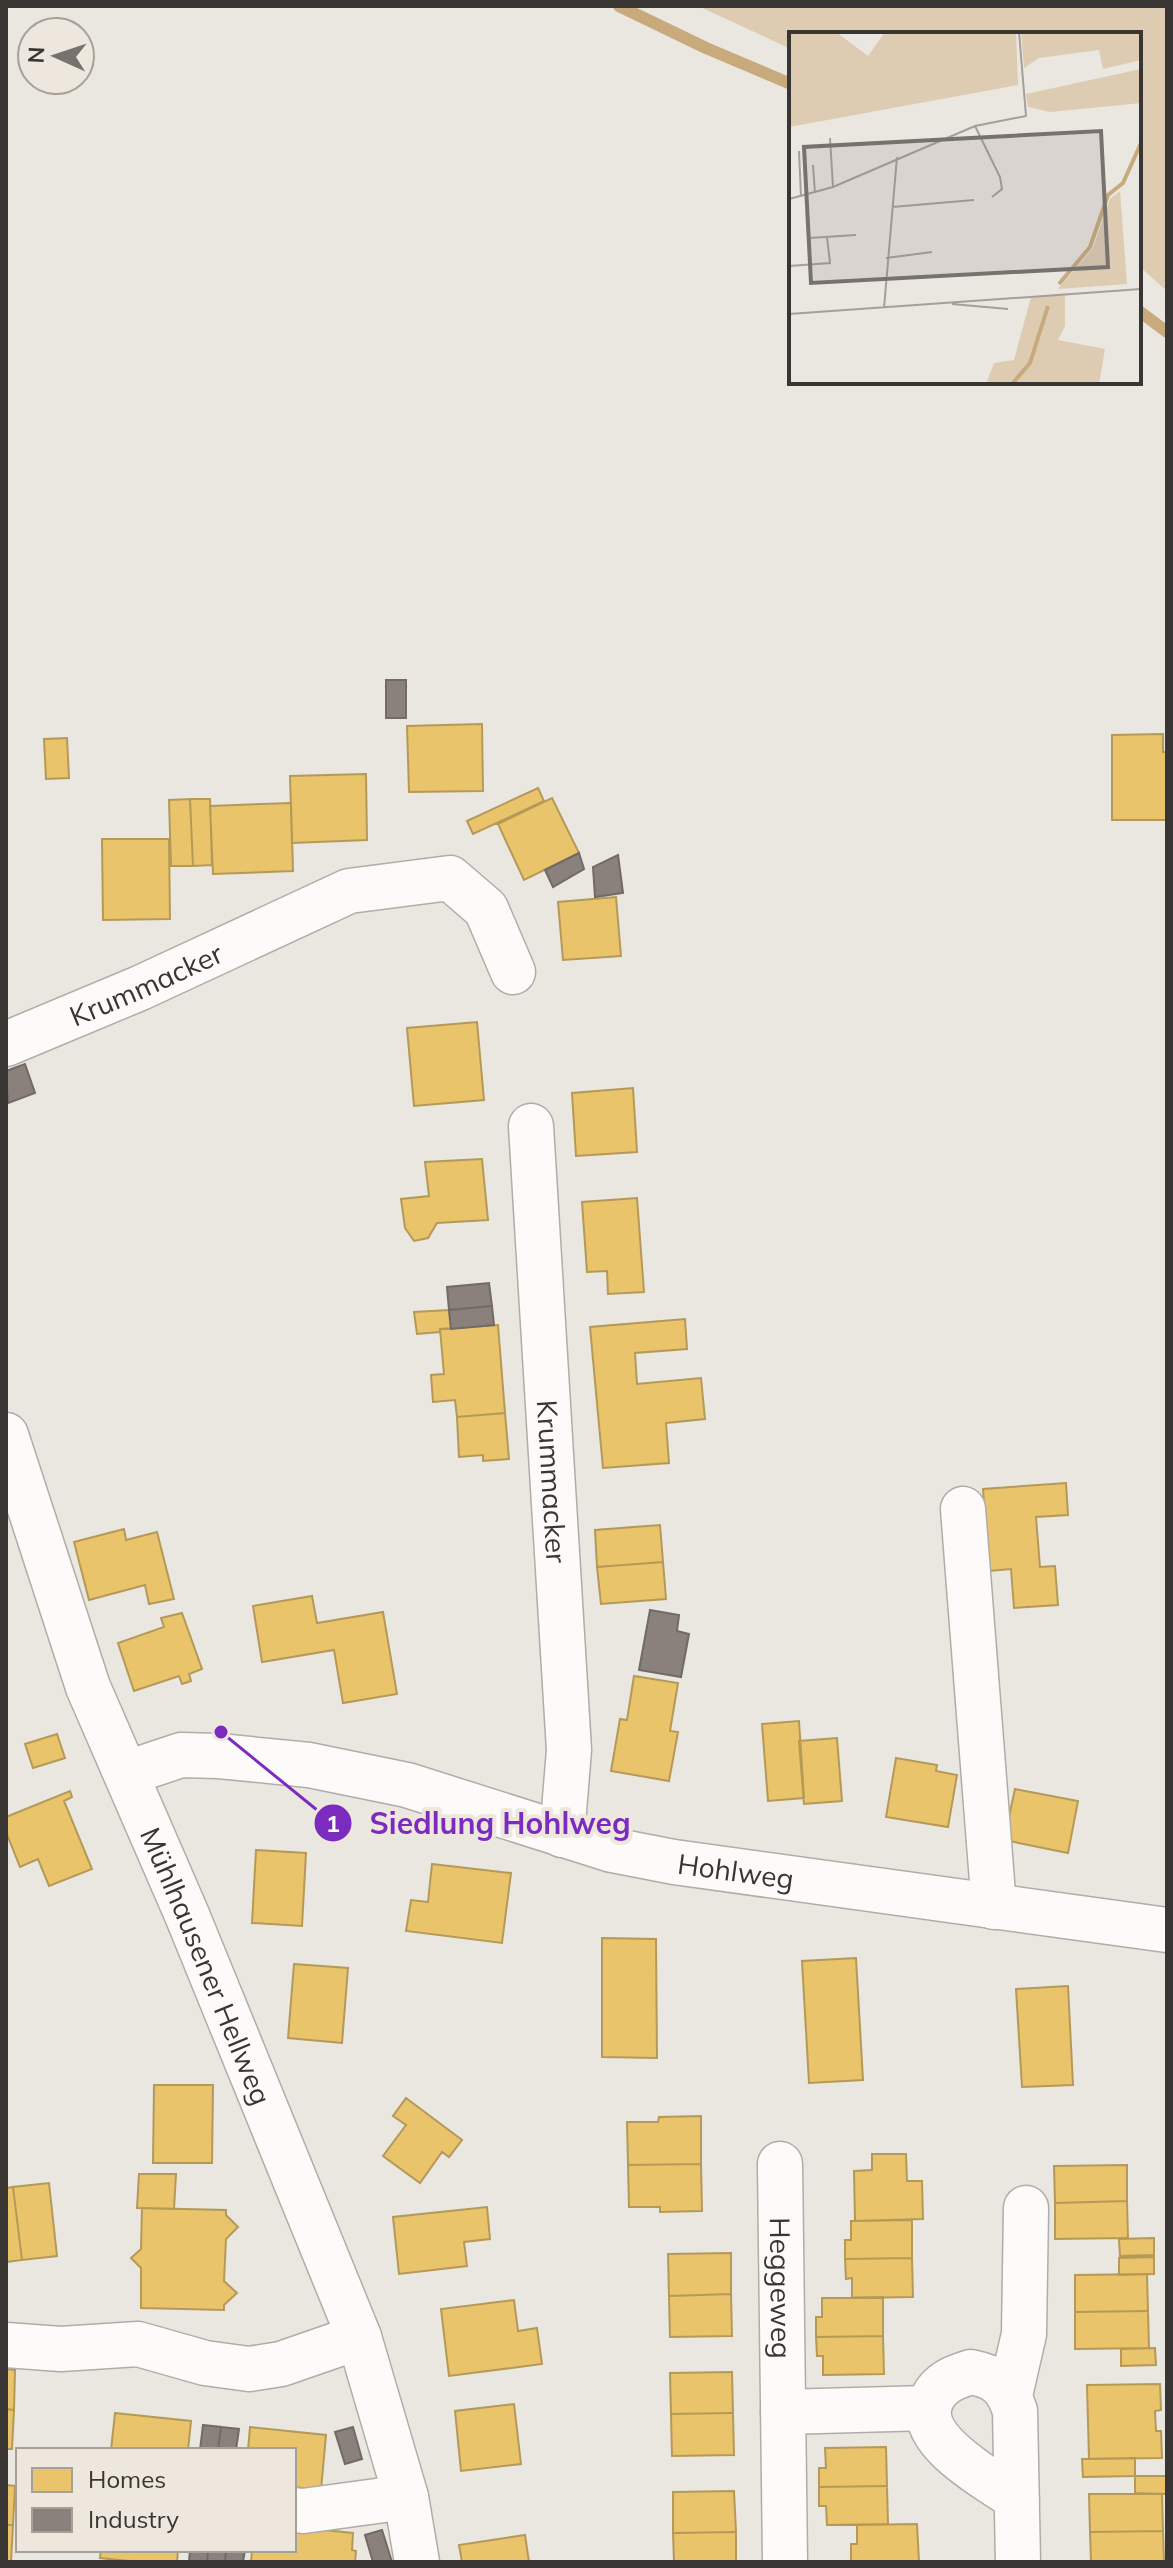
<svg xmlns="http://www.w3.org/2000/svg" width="1173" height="2568" font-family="Mulish,sans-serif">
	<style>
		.green { fill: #ddcbb2 }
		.homes { fill: #e9c46a; stroke: #b49959; stroke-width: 2 }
		.industry { fill: #8a817c; stroke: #716a66; stroke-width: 2 }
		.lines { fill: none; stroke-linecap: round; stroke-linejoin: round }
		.stream { stroke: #c8aa7d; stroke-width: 12 }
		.minor-casing { stroke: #b0ada8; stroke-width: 47 }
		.minor { stroke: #fcfbfa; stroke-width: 44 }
		.labels { text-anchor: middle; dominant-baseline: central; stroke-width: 8; stroke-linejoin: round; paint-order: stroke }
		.street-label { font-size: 28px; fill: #383532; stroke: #ede7dd }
		.inset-river { fill: none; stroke: #c8aa7d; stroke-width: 4 }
		.inset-road { fill: none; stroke: #a39f9a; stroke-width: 2 }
		.view { fill: #76736f; fill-opacity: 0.15; stroke: #76736f; stroke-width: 4 }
		.inset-edge { fill: none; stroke: #383532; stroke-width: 4 }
		.leader { fill: none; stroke: #7b2cbf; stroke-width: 3 }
		.callout-dot { fill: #7b2cbf; stroke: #ede7dd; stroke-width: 3 }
		.mark-label { font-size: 24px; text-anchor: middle; font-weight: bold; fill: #fff }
		.callout-label { font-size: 30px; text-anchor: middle; font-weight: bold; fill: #7b2cbf; stroke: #ede7dd; stroke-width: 8; stroke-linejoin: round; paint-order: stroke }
	</style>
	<rect width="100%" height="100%" fill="#eae6e0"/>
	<!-- green -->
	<path class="green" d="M 698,6 L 1167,6 L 1167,291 L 1139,266 L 1139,34 L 791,34 L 791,49 Z"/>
	<!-- homes -->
	<path class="homes" d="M 482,724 L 483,791 L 409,792 L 407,726 Z
		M 1163,734 L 1163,752 L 1167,752 L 1167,820 L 1112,820 L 1112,735 Z
		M 67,738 L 69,778 L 46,779 L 44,739 Z
		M 366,774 L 367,840 L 292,843 L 290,776 Z
		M 538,788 L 544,801 L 473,834 L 467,821 Z
		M 552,798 L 579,853 L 524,880 L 498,824 Z
		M 190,799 L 193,866 L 171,866 L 169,800 Z
		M 190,799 L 210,799 L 212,865 L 193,866 Z
		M 291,803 L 293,871 L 213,874 L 210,806 Z
		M 102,839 L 169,839 L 170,919 L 103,920 Z
		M 616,897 L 621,956 L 563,960 L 558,902 Z
		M 477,1022 L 484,1100 L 414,1106 L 407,1028 Z
		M 633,1088 L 637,1152 L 576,1156 L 572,1093 Z
		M 482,1159 L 488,1220 L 437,1223 L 428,1238 L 414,1241 L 405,1228 L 401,1199 L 429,1196 L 425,1162 Z
		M 637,1198 L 644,1292 L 608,1294 L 607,1271 L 587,1272 L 582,1202 Z
		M 449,1310 L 451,1329 L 440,1329 L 440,1332 L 417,1334 L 414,1312 Z
		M 685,1319 L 687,1349 L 635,1353 L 637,1384 L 701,1378 L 705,1419 L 666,1423 L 669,1463 L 603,1468 L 590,1327 Z
		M 498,1325 L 505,1413 L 457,1417 L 455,1400 L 433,1402 L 431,1375 L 444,1374 L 440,1329 Z
		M 505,1413 L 509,1459 L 483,1461 L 483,1455 L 459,1457 L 457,1417 Z
		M 1066,1483 L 1068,1515 L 1036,1517 L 1040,1567 L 1055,1566 L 1058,1605 L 1014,1608 L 1011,1569 L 989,1571 L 983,1489 Z
		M 660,1525 L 663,1562 L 597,1567 L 595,1530 Z
		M 124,1529 L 126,1540 L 157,1532 L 174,1599 L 149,1604 L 145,1585 L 89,1600 L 74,1542 Z
		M 663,1562 L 666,1599 L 601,1604 L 597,1567 Z
		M 312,1596 L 317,1623 L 383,1612 L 397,1694 L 343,1703 L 334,1650 L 262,1662 L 253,1606 Z
		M 182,1613 L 202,1669 L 189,1674 L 191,1681 L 182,1684 L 179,1676 L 134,1691 L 118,1643 L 164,1627 L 161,1618 Z
		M 634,1676 L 678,1683 L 670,1731 L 678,1732 L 669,1781 L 611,1771 L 620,1719 L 627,1720 Z
		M 799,1721 L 804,1798 L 768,1801 L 762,1724 Z
		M 57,1734 L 65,1758 L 33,1768 L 25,1744 Z
		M 837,1738 L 842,1801 L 804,1804 L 799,1741 Z
		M 896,1758 L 937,1765 L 936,1771 L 957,1775 L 948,1827 L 886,1817 Z
		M 1015,1789 L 1078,1801 L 1068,1853 L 1004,1840 Z
		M 70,1791 L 72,1797 L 64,1801 L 92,1869 L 49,1886 L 38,1859 L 20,1867 L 6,1832 L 6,1817 Z
		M 256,1850 L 306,1853 L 302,1926 L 252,1923 Z
		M 432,1864 L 511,1873 L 502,1943 L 406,1931 L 411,1900 L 428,1902 Z
		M 602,1938 L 656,1939 L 657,2058 L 602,2057 Z
		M 856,1958 L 863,2080 L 809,2083 L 802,1961 Z
		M 294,1964 L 348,1968 L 342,2043 L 288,2038 Z
		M 1068,1986 L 1073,2085 L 1022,2087 L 1016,1989 Z
		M 154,2085 L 213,2085 L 212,2163 L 153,2163 Z
		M 406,2098 L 462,2140 L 449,2157 L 442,2152 L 420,2183 L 383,2156 L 406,2125 L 393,2116 Z
		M 701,2116 L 701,2164 L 628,2165 L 627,2122 L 658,2122 L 659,2117 Z
		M 872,2154 L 906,2154 L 907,2181 L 922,2181 L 923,2219 L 855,2221 L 854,2171 L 872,2170 Z
		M 701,2164 L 702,2211 L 660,2212 L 660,2207 L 629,2207 L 628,2165 Z
		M 1127,2165 L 1127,2201 L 1055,2203 L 1054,2166 Z
		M 139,2174 L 176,2174 L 174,2209 L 137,2208 Z
		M 49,2183 L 57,2256 L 22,2260 L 13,2187 Z
		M 13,2187 L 22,2260 L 6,2262 L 6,2188 Z
		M 1127,2201 L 1128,2238 L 1055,2239 L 1055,2203 Z
		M 487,2207 L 490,2239 L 464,2242 L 467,2266 L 399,2274 L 393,2217 Z
		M 142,2208 L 226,2210 L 226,2215 L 238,2227 L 226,2239 L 224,2281 L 237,2293 L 224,2305 L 224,2310 L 141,2308 L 141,2268 L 131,2258 L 141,2249 Z
		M 912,2220 L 912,2258 L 845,2259 L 845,2240 L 851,2240 L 851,2221 Z
		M 1154,2238 L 1154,2255 L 1120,2256 L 1119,2239 Z
		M 731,2253 L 731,2294 L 669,2296 L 668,2254 Z
		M 1154,2257 L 1154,2274 L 1119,2275 L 1119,2258 Z
		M 912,2258 L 913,2297 L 852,2298 L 852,2278 L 846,2279 L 845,2259 Z
		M 1147,2274 L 1148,2311 L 1075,2312 L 1075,2275 Z
		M 731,2294 L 732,2336 L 670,2337 L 669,2296 Z
		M 883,2297 L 883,2336 L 816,2337 L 816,2317 L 822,2317 L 822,2298 Z
		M 514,2300 L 518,2331 L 537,2328 L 542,2364 L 449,2376 L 441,2309 Z
		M 1148,2311 L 1149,2348 L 1075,2349 L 1075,2312 Z
		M 883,2336 L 884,2374 L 823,2375 L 823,2356 L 817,2356 L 816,2337 Z
		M 1155,2348 L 1156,2365 L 1121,2366 L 1121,2349 Z
		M 6,2369 L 15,2370 L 14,2410 L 6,2409 Z
		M 732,2372 L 733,2413 L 671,2414 L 670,2373 Z
		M 1160,2384 L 1161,2410 L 1155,2411 L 1156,2431 L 1161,2431 L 1162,2458 L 1089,2459 L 1087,2385 Z
		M 514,2404 L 521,2464 L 461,2471 L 455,2411 Z
		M 6,2409 L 14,2410 L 12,2449 L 6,2449 Z
		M 115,2413 L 191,2421 L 188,2450 L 111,2450 Z
		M 733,2413 L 734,2455 L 672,2456 L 671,2414 Z
		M 250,2427 L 326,2435 L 321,2490 L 294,2487 L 294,2450 L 248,2450 Z
		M 886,2447 L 887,2486 L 819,2487 L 819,2468 L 826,2468 L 825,2448 Z
		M 1135,2458 L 1135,2476 L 1083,2477 L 1082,2459 Z
		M 1135,2476 L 1167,2476 L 1167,2494 L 1135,2493 Z
		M 6,2485 L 15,2486 L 13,2525 L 6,2525 Z
		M 887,2486 L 888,2524 L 827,2525 L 826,2506 L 819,2506 L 819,2487 Z
		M 734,2491 L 736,2532 L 673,2533 L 673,2492 Z
		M 1089,2494 L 1162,2494 L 1163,2531 L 1090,2532 Z
		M 917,2524 L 919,2562 L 851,2562 L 851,2544 L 857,2544 L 857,2525 Z
		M 6,2525 L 13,2525 L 11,2562 L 6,2562 Z
		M 294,2527 L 353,2533 L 352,2550 L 356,2551 L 355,2562 L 251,2562 L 252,2550 L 294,2550 Z
		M 1163,2531 L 1164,2562 L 1091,2562 L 1090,2532 Z
		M 736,2532 L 736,2562 L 674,2562 L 673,2533 Z
		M 525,2535 L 529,2562 L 462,2562 L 459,2545 Z
		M 101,2550 L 178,2550 L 177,2562 L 139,2562 L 100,2558 Z"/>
	<!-- industry -->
	<path class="industry" d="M 386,680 L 406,680 L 406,718 L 386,718 Z
		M 579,853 L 584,869 L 553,887 L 545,870 Z
		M 618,855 L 623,893 L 595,897 L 593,867 Z
		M 25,1064 L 35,1093 L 8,1103 L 6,1071 Z
		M 489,1283 L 492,1306 L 449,1310 L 447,1287 Z
		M 492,1306 L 494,1325 L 451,1329 L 449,1310 Z
		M 650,1610 L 679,1615 L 677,1631 L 689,1634 L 681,1677 L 639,1670 Z
		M 203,2425 L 221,2427 L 218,2450 L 200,2450 Z
		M 221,2427 L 239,2429 L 236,2450 L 218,2450 Z
		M 353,2427 L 362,2459 L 345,2464 L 335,2432 Z
		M 382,2530 L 392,2562 L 373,2562 L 365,2535 Z
		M 190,2550 L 208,2550 L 207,2562 L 189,2562 Z
		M 208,2550 L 226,2550 L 225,2562 L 207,2562 Z
		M 226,2550 L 245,2550 L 243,2562 L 225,2562 Z"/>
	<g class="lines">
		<!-- stream -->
		<path class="stream" d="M 619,6 L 706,48 L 791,84
			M 1139,311 L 1167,332"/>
		<!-- minor casing -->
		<g class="minor-casing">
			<g id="minor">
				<path id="s1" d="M 6,1044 L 140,988 L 349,891 L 450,878 L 486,909 L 513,972"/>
				<path id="s2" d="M 531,1126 L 569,1750 L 562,1835"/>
				<path id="s3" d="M 6,1435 L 88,1687 L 187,1915 L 359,2337 L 406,2497 L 417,2562"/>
				<path d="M 963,1509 L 994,1907"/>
				<path id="s4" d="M 127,1773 L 181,1755 L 219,1756 L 309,1765 L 407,1785 L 612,1850 L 674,1862 L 1167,1930"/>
				<path id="s5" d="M 780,2164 L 785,2562"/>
				<path d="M 6,2345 L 61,2349 L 138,2344 L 205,2363 L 249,2369 L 281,2364 L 359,2337"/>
				<path d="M 1010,2395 L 1024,2334 L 1026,2208"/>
				<path d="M 783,2412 L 928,2408"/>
				<path d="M 1017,2499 C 989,2479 912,2439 932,2399 C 940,2382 955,2377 971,2372 C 997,2377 1007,2386 1015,2411 L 1018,2562"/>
				<path d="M 294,2510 L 303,2511 L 406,2497"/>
			</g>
		</g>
		<!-- minor -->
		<use href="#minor" class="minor"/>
	</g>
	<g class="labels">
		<!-- street labels -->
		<g class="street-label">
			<text stroke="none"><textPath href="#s1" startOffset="152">Krummacker</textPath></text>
			<text stroke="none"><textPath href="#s2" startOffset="356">Krummacker</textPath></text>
			<text stroke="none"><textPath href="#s4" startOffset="626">Hohlweg</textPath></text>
			<text stroke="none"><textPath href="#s3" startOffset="568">Mühlhausener Hellweg</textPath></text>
			<text stroke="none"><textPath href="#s5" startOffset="124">Heggeweg</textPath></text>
		</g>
	</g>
	<!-- overview -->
	<g transform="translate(789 32)">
		<rect width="352" height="352" fill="#eae6e0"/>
		<path d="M 0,0 L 47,0 L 79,24 L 96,0 L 227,0 L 229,53 L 0,95 ZM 232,0 L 352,0 L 352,28 L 314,37 L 310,18 L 250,26 L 235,36 ZM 352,37 L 352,71 L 261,80 L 239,75 L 237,62 ZM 331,159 L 338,252 L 269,257 L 304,216 L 321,167 ZM 276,263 L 276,294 L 269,308 L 316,317 L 310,352 L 197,352 L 205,331 L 225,328 L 242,265 Z" fill="#ddcbb2"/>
		<path class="inset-river" d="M 270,252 L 301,215 L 319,163 L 334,151 L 352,111M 223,352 L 241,331 L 259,274"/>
		<path class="inset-road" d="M 186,94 L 211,145 L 213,157 L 203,165M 41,106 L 44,155M 10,119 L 12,165M 24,133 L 26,161M 0,167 L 44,155 L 186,94 L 237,84 L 230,0M 103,175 L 185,168M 20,206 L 67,203M 97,226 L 143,220M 0,234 L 41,231 L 38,205M 163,272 L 219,277M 95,276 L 108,125M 0,282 L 352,257"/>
		<path class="view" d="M 312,99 L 319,235 L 22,251 L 15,115 Z"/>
		<rect width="352" height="352" class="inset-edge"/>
	</g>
	<!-- callouts -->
	<path class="leader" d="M221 1732L333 1823"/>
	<g class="callout-dot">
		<circle cx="221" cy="1732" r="8"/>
		<circle cx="333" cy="1823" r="20"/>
	</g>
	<g class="mark-label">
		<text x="333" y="1832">1</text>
	</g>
	<g class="callout-label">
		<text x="500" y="1834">Siedlung Hohlweg</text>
	</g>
	<!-- border -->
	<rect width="1173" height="2568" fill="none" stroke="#383532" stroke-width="16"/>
	<!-- legend -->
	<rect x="16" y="2448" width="280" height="104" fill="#ede7dd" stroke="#a5a099" stroke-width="2"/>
	<rect x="32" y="2468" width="40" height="24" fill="#e9c46a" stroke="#a5a099" stroke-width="2"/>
	<text x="88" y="2488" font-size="24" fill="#383532">Homes</text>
	<rect x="32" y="2508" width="40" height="24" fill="#8a817c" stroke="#a5a099" stroke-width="2"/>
	<text x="88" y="2528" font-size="24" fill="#383532">Industry</text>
	<!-- north arrow -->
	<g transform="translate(56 56) rotate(273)"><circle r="38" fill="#ede7dd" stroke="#a5a099" stroke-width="2"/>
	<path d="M0-6L14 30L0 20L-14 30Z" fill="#76736f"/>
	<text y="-12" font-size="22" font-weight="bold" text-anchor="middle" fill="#383532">N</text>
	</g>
</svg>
